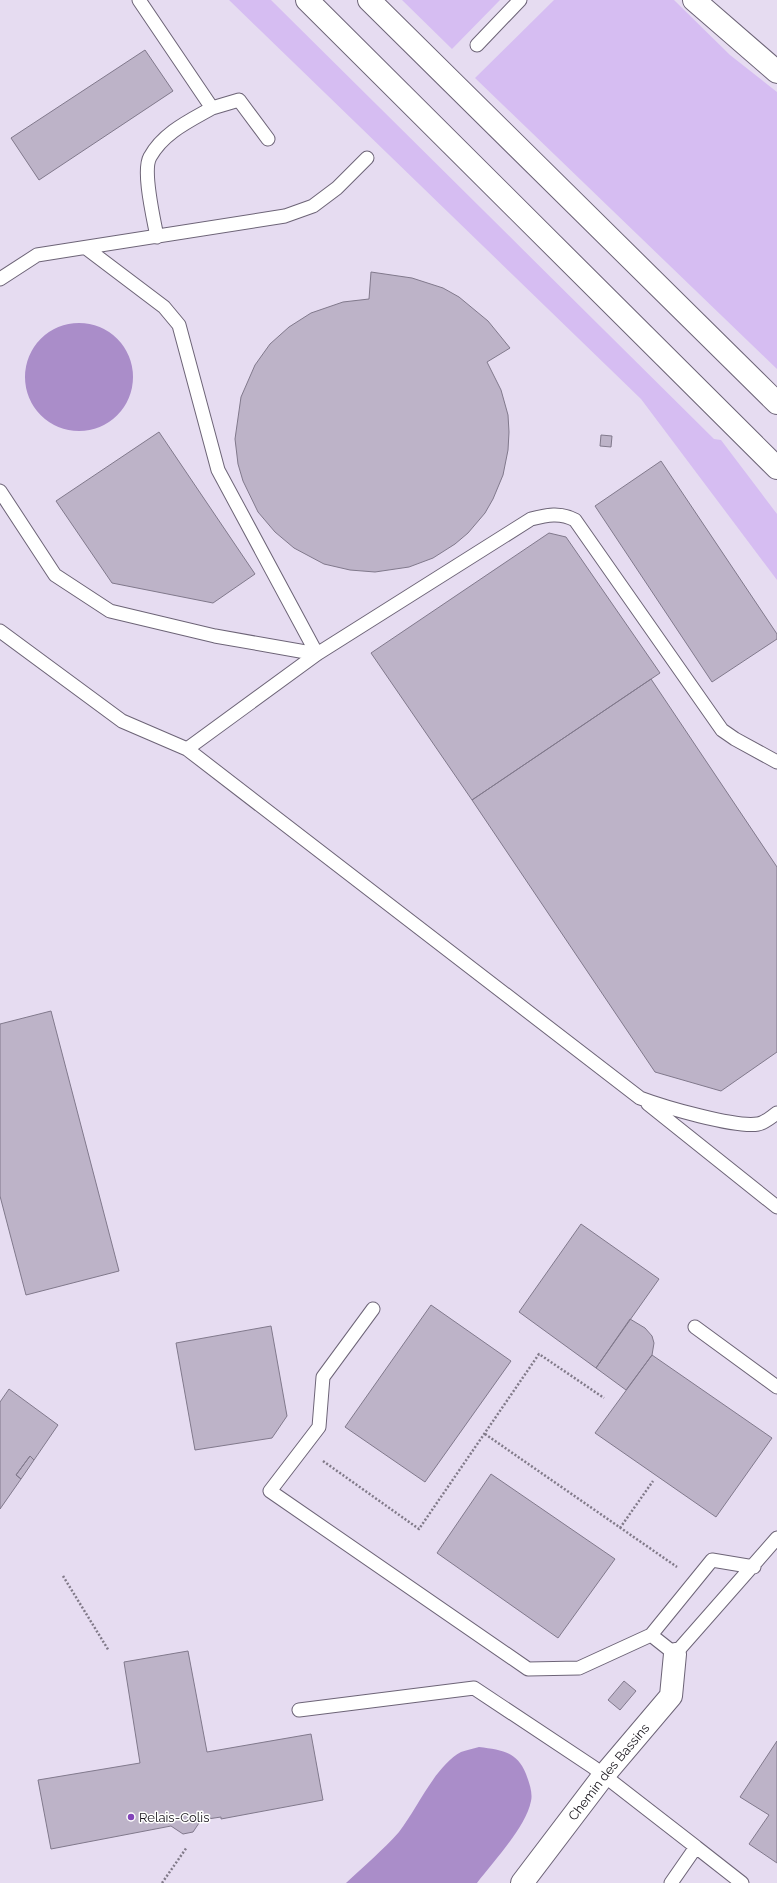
<svg xmlns="http://www.w3.org/2000/svg" width="777" height="1883" font-family="Raleway,sans-serif">
	<style>
		.green { fill: #d6bdf2 }
		.water { fill: #aa8dc9 }
		.building { fill: #bdb3c8; stroke: #81798c }
		.lines { fill: none; stroke-linecap: round; stroke-linejoin: round }
		.lane-casing { stroke: #6d6477; stroke-width: 15 }
		.street-casing { stroke: #6d6477; stroke-width: 24 }
		.highway-casing { stroke: #6d6477; stroke-width: 24 }
		.path { stroke: #817a89; stroke-width: 2.5; stroke-dasharray: 2 2; stroke-linecap: butt }
		.lane { stroke: #fff; stroke-width: 13 }
		.street { stroke: #fff; stroke-width: 22 }
		.highway { stroke: #fff; stroke-width: 22 }
		.poi-dot { fill: #8344b9; stroke: #fff; stroke-width: 1.5 }
		.labels { text-anchor: middle; dominant-baseline: central; stroke-width: 3; stroke-linejoin: round; paint-order: stroke }
		.street-label { font-size: 13px; fill: #19161d; stroke: #fff }
		.poi-label { font-size: 13px; fill: #19161d; stroke: #fff; text-anchor: start }
	</style>
	<rect width="100%" height="100%" fill="#e6dcf1"/>
	<!-- green -->
	<path class="green" d="M 229,0 L 271,0 L 714,439 L 721,440 L 777,514 L 777,580 L 641,399 Z
		M 402,0 L 500,0 L 452,49 Z
		M 554,0 L 674,0 L 730,55 L 777,92 L 777,369 L 475,78 Z"/>
	<!-- water -->
	<path class="water" d="M25 377a54 54 0 1 1 108 0a54 54 0 1 1-108 0Z
		M 479,1747 C 501,1750 517,1751 526,1774 C 529,1782 533,1793 531,1801 C 526,1827 493,1862 477,1883 L 346,1883 C 364,1866 383,1850 399,1832 C 417,1809 435,1766 461,1752 C 466,1750 473,1749 479,1747 Z"/>
	<!-- building -->
	<path class="building" d="M 145,50 L 173,91 L 39,180 L 11,138 Z
		M 371,272 L 412,278 L 443,288 L 459,297 L 488,321 L 510,348 L 487,362 L 501,390 L 508,415 L 509,432 L 508,450 L 503,475 L 493,499 L 485,513 L 468,533 L 455,544 L 433,558 L 409,567 L 375,572 L 350,570 L 324,564 L 294,548 L 275,532 L 258,512 L 243,481 L 238,464 L 235,439 L 241,397 L 255,365 L 270,344 L 289,327 L 311,313 L 343,302 L 369,299 Z
		M 159,432 L 255,574 L 213,603 L 112,583 L 56,501 Z
		M 601,435 L 612,436 L 611,447 L 600,446 Z
		M 661,461 L 777,634 L 777,639 L 712,682 L 595,506 Z
		M 549,533 L 566,537 L 660,673 L 472,800 L 371,653 Z
		M 651,679 L 777,867 L 777,1052 L 721,1091 L 655,1072 L 472,800 Z
		M 51,1011 L 119,1271 L 26,1295 L 0,1196 L 0,1024 Z
		M 581,1224 L 659,1279 L 596,1368 L 519,1312 Z
		M 431,1305 L 511,1361 L 425,1482 L 345,1427 Z
		M 630,1319 L 645,1328 L 652,1336 L 654,1343 L 652,1355 L 626,1390 L 596,1368 Z
		M 271,1326 L 287,1416 L 272,1438 L 195,1450 L 176,1343 Z
		M 652,1355 L 772,1438 L 716,1517 L 595,1433 Z
		M 9,1389 L 58,1425 L 34,1460 L 30,1456 L 16,1475 L 21,1479 L 0,1509 L 0,1402 Z
		M 30,1456 L 34,1460 L 21,1479 L 16,1475 Z
		M 491,1474 L 615,1559 L 558,1638 L 437,1553 Z
		M 188,1651 L 207,1752 L 311,1734 L 323,1800 L 221,1819 L 221,1817 L 201,1820 L 193,1832 L 183,1834 L 171,1826 L 51,1849 L 38,1780 L 140,1763 L 124,1662 Z
		M 624,1681 L 636,1691 L 620,1710 L 608,1700 Z
		M 777,1741 L 777,1863 L 749,1844 L 769,1815 L 740,1797 Z"/>
	<g class="lines">
		<!-- lane casing -->
		<g class="lane-casing">
			<path id="lane" d="M 139,0 L 212,108 C 189,121 163,133 150,157 C 142,171 154,220 157,237
				M 477,45 L 520,0
				M 212,108 L 239,100 L 268,139
				M 86,248 L 164,307 L 179,325 L 218,470 L 317,654
				M 0,279 L 37,255 L 285,216 L 313,206 L 337,188 L 367,158
				M 0,491 L 55,575 L 110,611 L 215,636 L 317,654
				M 0,631 L 122,721 L 187,749 L 640,1098 C 664,1107 736,1128 758,1124 C 765,1123 771,1117 777,1113
				M 187,749 L 317,654 L 531,519 C 547,515 560,512 575,520 L 722,730 L 735,739 L 777,762
				M 648,1104 L 777,1207
				M 373,1309 L 323,1377 L 319,1427 L 270,1491 L 528,1669 L 579,1668 L 651,1635 L 675,1654 L 777,1538
				M 695,1327 L 777,1387
				M 651,1635 L 712,1560 L 754,1567
				M 299,1710 L 474,1688 L 593,1767 L 696,1847
				M 671,1883 L 696,1847 L 742,1883"/>
		</g>
		<!-- street casing -->
		<g class="street-casing">
			<g id="street">
				<path d="M 694,0 L 777,72"/>
				<path id="s1" d="M 522,1883 L 604,1775 L 671,1696 L 675,1654"/>
			</g>
		</g>
		<!-- highway casing -->
		<g class="highway-casing">
			<path id="highway" d="M 307,0 L 777,468
				M 369,0 L 777,403"/>
		</g>
		<!-- path -->
		<path class="path" d="M 485,1434 L 677,1567
			M 323,1461 L 419,1529 L 539,1354 L 604,1398
			M 620,1528 L 653,1481
			M 63,1576 L 109,1651
			M 162,1883 L 187,1847"/>
		<!-- lane -->
		<use href="#lane" class="lane"/>
		<!-- street -->
		<use href="#street" class="street"/>
		<!-- highway -->
		<use href="#highway" class="highway"/>
	</g>
	<!-- markers -->
	<circle class="poi-dot" cx="131" cy="1817" r="4"/>
	<g class="labels">
		<!-- street labels -->
		<g class="street-label">
			<text stroke="none"><textPath href="#s1" startOffset="141">Chemin des Bassins</textPath></text>
		</g>
		<!-- poi labels -->
		<g class="poi-label">
			<text x="139" y="1817">Relais-Colis</text>
		</g>
	</g>
</svg>
